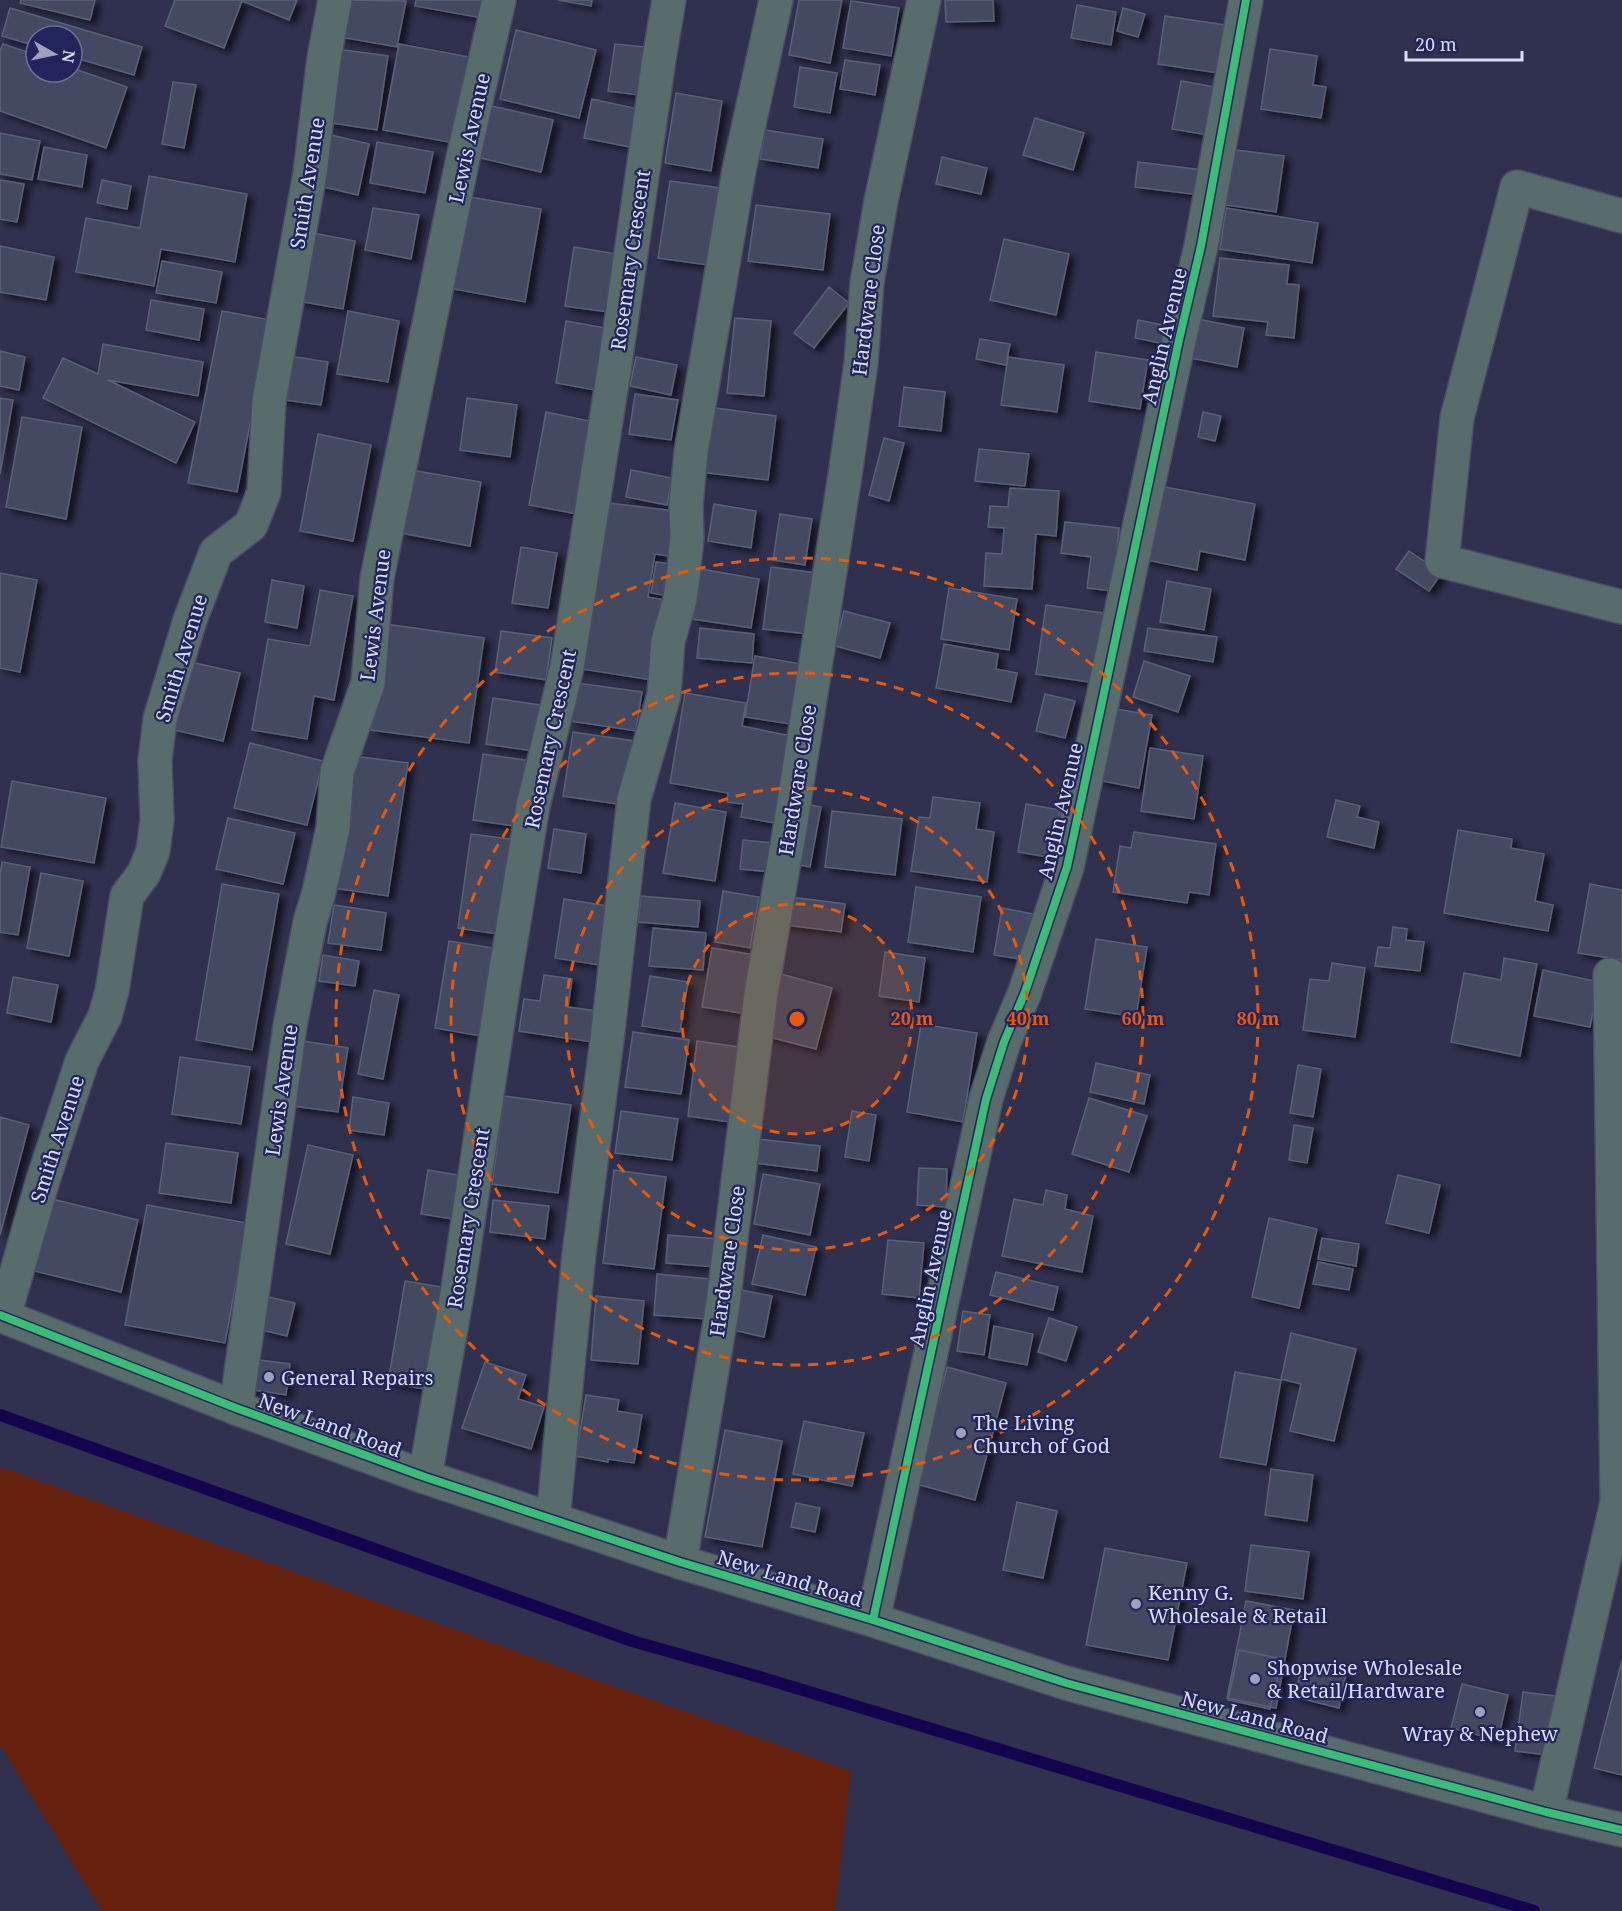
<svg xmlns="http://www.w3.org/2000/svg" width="1622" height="1911" font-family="'Noto Serif',serif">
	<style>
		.green { fill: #65210e }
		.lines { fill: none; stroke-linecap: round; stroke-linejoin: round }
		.stream { stroke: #13044d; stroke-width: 12 }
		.building { fill: #434a61; stroke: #586178; stroke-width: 1.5; filter: url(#shadow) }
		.minor-casing { stroke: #494c64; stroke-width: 36 }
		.tertiary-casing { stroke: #494c64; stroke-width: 36 }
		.minor { stroke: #586c6b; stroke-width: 33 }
		.tertiary { stroke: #586c6b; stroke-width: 33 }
		.cycleway-casing { stroke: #22255b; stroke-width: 11 }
		.cycleway { stroke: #3abd76; stroke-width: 8 }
		.ring { fill: none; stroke: #e8590c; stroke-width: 3; stroke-dasharray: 10 8 }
		.poi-dot { fill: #9ea1be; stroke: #22255b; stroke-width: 2 }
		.labels { text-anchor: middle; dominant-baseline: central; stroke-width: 4.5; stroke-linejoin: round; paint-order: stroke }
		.street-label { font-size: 20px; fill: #d9defa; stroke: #22255b }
		.poi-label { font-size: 20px; fill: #d9defa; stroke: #22255b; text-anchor: start }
		.centre { fill: #e8590c; stroke: #22255b; stroke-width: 3 }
		.ring-label { font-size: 18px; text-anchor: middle; font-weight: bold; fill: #e8590c; stroke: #22255b; stroke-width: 4.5; stroke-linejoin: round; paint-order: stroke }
	</style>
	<defs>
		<filter id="shadow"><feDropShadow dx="6" dy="4" stdDeviation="3" flood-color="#0009"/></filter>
	</defs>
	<rect width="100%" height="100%" fill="#2f314e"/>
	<!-- green -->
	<path class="green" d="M 0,1467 L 851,1771 L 835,1911 L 102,1911 L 0,1745 Z"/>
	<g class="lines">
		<!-- stream -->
		<path class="stream" d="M 0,1415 L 632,1641 L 763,1678 L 1534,1911"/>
	</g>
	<!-- building -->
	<path class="building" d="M 21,0 L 95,0 L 90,20 L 20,3 Z
		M 175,0 L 297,0 L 289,20 L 242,1 L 224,48 L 165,26 Z
		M 347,0 L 406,1 L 397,47 L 340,37 Z
		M 416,0 L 486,0 L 482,18 L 415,6 Z
		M 558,0 L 592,0 L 591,6 Z
		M 799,0 L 842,0 L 830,63 L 789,55 Z
		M 945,0 L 993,0 L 994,21 L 946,22 Z
		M 851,1 L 899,8 L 891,56 L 843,48 Z
		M 1077,5 L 1116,12 L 1111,45 L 1071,38 Z
		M 10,8 L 142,47 L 134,75 L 72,57 L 72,36 L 36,36 L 36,46 L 2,36 Z
		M 1123,8 L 1145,14 L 1138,37 L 1117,31 Z
		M 1165,16 L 1225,25 L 1218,73 L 1158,64 Z
		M 516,30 L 596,50 L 579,118 L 500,99 Z
		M 3,44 L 36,55 L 36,72 L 72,72 L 72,68 L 127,87 L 106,148 L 0,111 L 0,51 Z
		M 399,44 L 475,58 L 459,144 L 383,130 Z
		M 615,44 L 653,48 L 647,96 L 608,91 Z
		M 337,49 L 388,56 L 377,130 L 326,122 Z
		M 1270,49 L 1317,56 L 1313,85 L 1326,87 L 1321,118 L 1261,109 Z
		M 845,60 L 880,65 L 875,95 L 840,89 Z
		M 800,67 L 837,73 L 830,113 L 794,107 Z
		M 1181,81 L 1222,88 L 1213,136 L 1172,129 Z
		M 173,82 L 196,85 L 184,148 L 162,144 Z
		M 676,93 L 722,101 L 711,171 L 665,163 Z
		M 592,99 L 638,109 L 630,147 L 584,138 Z
		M 492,106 L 553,120 L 541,172 L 480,158 Z
		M 1035,118 L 1084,133 L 1073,170 L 1023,155 Z
		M 765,130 L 823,139 L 818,168 L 760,159 Z
		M 0,133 L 40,141 L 32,180 L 0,174 Z
		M 323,133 L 369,144 L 358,195 L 311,184 Z
		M 377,142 L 433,152 L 425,193 L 370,183 Z
		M 44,147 L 87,155 L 82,187 L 38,179 Z
		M 1228,149 L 1284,156 L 1276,212 L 1220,204 Z
		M 942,157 L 987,168 L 981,194 L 936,184 Z
		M 1138,162 L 1203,170 L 1200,195 L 1135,187 Z
		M 149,176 L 247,194 L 235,262 L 161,249 L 154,286 L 76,272 L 86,218 L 140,228 Z
		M 0,180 L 24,184 L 17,222 L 0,219 Z
		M 102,180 L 131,186 L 127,209 L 97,203 Z
		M 670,181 L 720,188 L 708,265 L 658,258 Z
		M 464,196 L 541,209 L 525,302 L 448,288 Z
		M 756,205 L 830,214 L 823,270 L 748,261 Z
		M 373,208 L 419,215 L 411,259 L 365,250 Z
		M 1226,208 L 1318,223 L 1312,263 L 1220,249 Z
		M 308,232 L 355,241 L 343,309 L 297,301 Z
		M 1004,239 L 1069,254 L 1056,315 L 990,300 Z
		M 0,246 L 54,257 L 46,300 L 0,292 Z
		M 574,247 L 623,255 L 615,313 L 565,306 Z
		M 1220,258 L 1289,265 L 1287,284 L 1299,285 L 1294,338 L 1266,335 L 1268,322 L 1213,316 Z
		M 162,261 L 222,272 L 216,303 L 156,293 Z
		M 829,287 L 849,303 L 814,348 L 794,333 Z
		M 151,300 L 204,309 L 199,340 L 146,330 Z
		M 222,311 L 270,320 L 237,492 L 188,483 Z
		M 348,311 L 399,321 L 388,382 L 337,374 Z
		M 735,318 L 771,321 L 764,396 L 727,393 Z
		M 1197,319 L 1244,328 L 1237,367 L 1190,358 Z
		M 1138,320 L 1173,327 L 1170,345 L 1135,338 Z
		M 566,321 L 611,329 L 600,391 L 556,383 Z
		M 980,339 L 1010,344 L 1006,365 L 976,359 Z
		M 103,344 L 203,362 L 198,396 L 108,380 L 195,422 L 176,463 L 43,398 L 63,358 L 98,374 Z
		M 0,351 L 25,357 L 19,390 L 0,386 Z
		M 1096,352 L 1148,360 L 1140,409 L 1089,401 Z
		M 284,355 L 328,362 L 321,405 L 278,399 Z
		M 636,357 L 677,365 L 671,395 L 630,386 Z
		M 1008,357 L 1064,365 L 1057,412 L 1001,405 Z
		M 904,387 L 945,392 L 941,431 L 899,426 Z
		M 635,394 L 678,400 L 671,440 L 629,434 Z
		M 0,398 L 13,400 L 0,474 Z
		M 467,398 L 517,405 L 510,457 L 460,450 Z
		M 708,407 L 776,416 L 768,480 L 700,472 Z
		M 546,412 L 599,423 L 583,515 L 529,505 Z
		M 1203,412 L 1221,416 L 1215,441 L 1198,437 Z
		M 22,417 L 82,427 L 66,519 L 6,507 Z
		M 318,434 L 371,445 L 353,541 L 300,531 Z
		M 884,438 L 904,443 L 889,501 L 869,495 Z
		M 979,449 L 1029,454 L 1025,486 L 975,481 Z
		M 411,470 L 481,482 L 470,546 L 400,533 Z
		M 631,470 L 672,478 L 667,505 L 626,497 Z
		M 1155,485 L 1255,504 L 1245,560 L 1200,551 L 1197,570 L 1141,559 Z
		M 1010,488 L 1059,491 L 1056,536 L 1036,534 L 1032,589 L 984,586 L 986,553 L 1002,554 L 1004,528 L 988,527 L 990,506 L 1008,507 Z
		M 601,502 L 682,512 L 676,557 L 655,554 L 648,597 L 670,601 L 658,681 L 575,668 Z
		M 714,504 L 756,511 L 751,548 L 708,541 Z
		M 780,514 L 812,519 L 805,565 L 773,560 Z
		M 1065,522 L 1119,528 L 1113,591 L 1087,588 L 1091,557 L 1061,553 Z
		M 521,547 L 557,553 L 548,608 L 512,603 Z
		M 1409,551 L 1442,573 L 1429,591 L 1396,569 Z
		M 656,562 L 679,565 L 674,597 L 651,593 Z
		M 771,567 L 816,573 L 808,634 L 763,629 Z
		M 701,569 L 759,579 L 751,628 L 693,619 Z
		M 0,573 L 37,580 L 20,672 L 0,668 Z
		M 272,580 L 304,586 L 297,628 L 265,622 Z
		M 1167,581 L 1211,589 L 1204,630 L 1160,622 Z
		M 949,588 L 1017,599 L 1009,650 L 941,639 Z
		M 320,590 L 353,596 L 334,700 L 314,696 L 307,739 L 252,730 L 268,639 L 310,646 Z
		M 1046,605 L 1110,614 L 1101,684 L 1036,674 Z
		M 844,611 L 890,623 L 880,658 L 835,646 Z
		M 386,624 L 484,638 L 469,743 L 371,730 Z
		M 700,628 L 754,634 L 752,663 L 697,658 Z
		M 1148,628 L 1217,637 L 1213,662 L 1144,651 Z
		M 501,631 L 552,638 L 546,680 L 495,672 Z
		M 944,644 L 998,654 L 996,669 L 1017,673 L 1011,702 L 936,688 Z
		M 755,656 L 801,664 L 790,724 L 745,717 Z
		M 1144,661 L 1190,676 L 1178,712 L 1133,697 Z
		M 191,662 L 240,673 L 223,741 L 174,730 Z
		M 577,683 L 642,692 L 636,731 L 571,721 Z
		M 685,693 L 746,703 L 742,726 L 796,737 L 780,824 L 741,817 L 743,804 L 727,802 L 728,793 L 670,783 Z
		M 1045,694 L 1075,701 L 1065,738 L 1036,731 Z
		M 493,698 L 540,705 L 533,751 L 486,744 Z
		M 1110,708 L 1152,715 L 1139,788 L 1097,780 Z
		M 573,732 L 634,741 L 624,805 L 563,796 Z
		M 250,743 L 323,761 L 307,825 L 234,808 Z
		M 1150,748 L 1203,756 L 1194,819 L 1141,811 Z
		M 483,754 L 531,761 L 521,827 L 473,820 Z
		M 353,756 L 408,763 L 388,896 L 334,888 Z
		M 12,781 L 106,798 L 94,863 L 1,847 Z
		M 933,797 L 980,803 L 976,829 L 994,832 L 987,882 L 911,871 L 919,817 L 930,818 Z
		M 1336,800 L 1360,806 L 1357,817 L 1379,822 L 1374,848 L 1327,837 Z
		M 675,803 L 726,812 L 715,881 L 663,873 Z
		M 801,803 L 821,807 L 810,867 L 790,863 Z
		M 1026,804 L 1060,810 L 1052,858 L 1018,852 Z
		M 832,811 L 902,819 L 895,875 L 825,867 Z
		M 228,818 L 295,833 L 283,884 L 216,869 Z
		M 554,829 L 586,834 L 581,873 L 548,868 Z
		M 1458,830 L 1512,839 L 1511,848 L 1544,854 L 1535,901 L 1553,905 L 1548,931 L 1444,913 Z
		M 1134,832 L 1216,844 L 1209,895 L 1189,892 L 1187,903 L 1113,892 L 1120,846 L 1131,848 Z
		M 471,834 L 518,840 L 504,935 L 458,928 Z
		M 743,840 L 774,843 L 772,872 L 740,869 Z
		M 2,862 L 30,867 L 18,935 L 0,932 L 0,875 Z
		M 41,873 L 83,881 L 69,956 L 27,948 Z
		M 222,884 L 279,894 L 252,1050 L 196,1040 Z
		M 1590,884 L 1622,890 L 1622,960 L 1578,953 Z
		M 916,887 L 981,897 L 973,952 L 908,942 Z
		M 723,891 L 759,897 L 750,948 L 715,942 Z
		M 641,896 L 700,901 L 698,927 L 638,922 Z
		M 783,896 L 845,904 L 841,932 L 778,924 Z
		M 564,899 L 615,907 L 605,966 L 555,958 Z
		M 334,905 L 386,913 L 381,950 L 328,943 Z
		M 1002,908 L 1034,914 L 1026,960 L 994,955 Z
		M 1393,927 L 1407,929 L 1406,940 L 1424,942 L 1420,971 L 1375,966 L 1378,947 L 1390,948 Z
		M 653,928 L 706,933 L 703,970 L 649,966 Z
		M 1096,939 L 1147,947 L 1136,1017 L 1085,1009 Z
		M 449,941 L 500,949 L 486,1037 L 435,1028 Z
		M 712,948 L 756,955 L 746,1014 L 702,1007 Z
		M 885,952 L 925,958 L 919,1002 L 879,996 Z
		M 323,955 L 359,961 L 355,986 L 319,981 Z
		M 1504,958 L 1537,964 L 1520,1056 L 1451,1042 L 1464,973 L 1501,980 Z
		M 1332,963 L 1365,968 L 1355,1037 L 1303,1030 L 1310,979 L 1329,981 Z
		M 1543,970 L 1599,982 L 1590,1027 L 1534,1016 Z
		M 781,974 L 832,988 L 816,1049 L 765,1036 Z
		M 544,975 L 572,979 L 568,1007 L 597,1011 L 592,1042 L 519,1031 L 524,999 L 540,1001 Z
		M 650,976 L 688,982 L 680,1032 L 642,1026 Z
		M 13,977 L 58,985 L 51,1022 L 7,1013 Z
		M 374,990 L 399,995 L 383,1079 L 358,1074 Z
		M 921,1024 L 977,1033 L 963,1122 L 907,1112 Z
		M 633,1032 L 689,1040 L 681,1094 L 625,1087 Z
		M 303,1041 L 348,1048 L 338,1112 L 293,1106 Z
		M 697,1041 L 739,1047 L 729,1122 L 688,1116 Z
		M 180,1057 L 250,1067 L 241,1124 L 172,1114 Z
		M 1096,1063 L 1150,1075 L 1144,1104 L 1090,1092 Z
		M 1298,1065 L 1321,1069 L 1313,1117 L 1290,1113 Z
		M 504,1096 L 571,1105 L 558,1193 L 492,1184 Z
		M 353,1097 L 389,1103 L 384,1135 L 349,1130 Z
		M 1089,1098 L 1147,1116 L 1129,1172 L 1072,1154 Z
		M 621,1111 L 678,1119 L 672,1160 L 615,1153 Z
		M 852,1111 L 876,1115 L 869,1161 L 845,1157 Z
		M 0,1117 L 29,1125 L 0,1235 Z
		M 1294,1125 L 1313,1128 L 1307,1163 L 1289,1160 Z
		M 758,1139 L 820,1146 L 817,1171 L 755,1163 Z
		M 166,1143 L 238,1153 L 231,1203 L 159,1193 Z
		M 308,1145 L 353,1155 L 330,1254 L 286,1244 Z
		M 919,1168 L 947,1169 L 946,1207 L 917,1205 Z
		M 428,1170 L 465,1176 L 458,1220 L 421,1214 Z
		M 614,1170 L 666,1177 L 654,1269 L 603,1263 Z
		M 763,1174 L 820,1184 L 810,1235 L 754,1224 Z
		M 1398,1175 L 1440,1185 L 1429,1233 L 1386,1223 Z
		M 1046,1190 L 1067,1195 L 1065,1209 L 1093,1216 L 1082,1272 L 1002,1256 L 1014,1199 L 1043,1205 Z
		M 40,1196 L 138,1220 L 121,1292 L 22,1268 Z
		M 493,1200 L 549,1206 L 545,1239 L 490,1232 Z
		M 147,1205 L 247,1223 L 225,1343 L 125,1325 Z
		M 1269,1218 L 1317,1229 L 1299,1308 L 1252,1297 Z
		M 668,1235 L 718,1239 L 715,1267 L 666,1263 Z
		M 763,1235 L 816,1247 L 805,1295 L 752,1284 Z
		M 1322,1238 L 1359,1244 L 1356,1266 L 1318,1259 Z
		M 888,1240 L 924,1243 L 919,1298 L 882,1294 Z
		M 1318,1262 L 1353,1269 L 1349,1290 L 1313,1284 Z
		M 996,1272 L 1058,1287 L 1053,1310 L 990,1295 Z
		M 657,1274 L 710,1279 L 707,1319 L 654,1315 Z
		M 405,1281 L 454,1289 L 436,1391 L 388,1383 Z
		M 741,1290 L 772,1296 L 764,1337 L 733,1330 Z
		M 596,1296 L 644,1301 L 638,1364 L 591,1360 Z
		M 269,1297 L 295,1303 L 287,1336 L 262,1330 Z
		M 963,1311 L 990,1315 L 984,1355 L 957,1351 Z
		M 1049,1318 L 1077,1327 L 1066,1361 L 1038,1352 Z
		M 994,1326 L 1033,1334 L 1027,1365 L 989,1358 Z
		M 1291,1333 L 1356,1349 L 1334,1441 L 1290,1431 L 1301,1384 L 1281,1379 Z
		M 252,1359 L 290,1364 L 286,1395 L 248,1389 Z
		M 485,1362 L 526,1375 L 518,1399 L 544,1407 L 531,1449 L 462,1428 Z
		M 947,1367 L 1006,1383 L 975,1500 L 916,1484 Z
		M 1235,1372 L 1281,1380 L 1266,1465 L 1220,1457 Z
		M 586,1395 L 619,1400 L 617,1411 L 642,1415 L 634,1463 L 608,1459 L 608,1462 L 576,1456 Z
		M 804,1421 L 864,1433 L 852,1486 L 793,1474 Z
		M 725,1430 L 782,1441 L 762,1547 L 705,1537 Z
		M 1271,1469 L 1313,1475 L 1307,1521 L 1265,1515 Z
		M 1017,1502 L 1057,1511 L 1043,1578 L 1003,1570 Z
		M 796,1503 L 820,1508 L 815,1532 L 791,1527 Z
		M 1251,1545 L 1309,1552 L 1303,1599 L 1245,1591 Z
		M 1105,1548 L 1187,1563 L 1168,1660 L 1086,1645 Z
		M 1246,1601 L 1294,1610 L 1276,1708 L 1227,1698 Z
		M 1239,1650 L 1282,1659 L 1270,1709 L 1228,1700 Z
		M 1622,1660 L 1622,1775 L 1594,1768 Z
		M 1302,1665 L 1346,1674 L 1339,1708 L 1295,1697 Z
		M 1462,1684 L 1508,1695 L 1498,1740 L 1451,1728 Z
		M 1523,1692 L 1555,1696 L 1547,1755 L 1515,1751 Z"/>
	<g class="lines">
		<!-- minor casing -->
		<g class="minor-casing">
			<path id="minor" d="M 1622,216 L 1517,187 L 1457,418 L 1442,561 L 1622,607
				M 4,1316 L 43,1180 L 82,1061 L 105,1016 L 112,991 L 127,896 L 144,873 L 153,851 L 157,820 L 155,760 L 160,719 L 190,620 L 216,552 L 251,525 L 264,492 L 269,401 L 310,173 L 324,58 L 335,0
				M 236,1408 L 290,1026 L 310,922 L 319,892 L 333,828 L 337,772 L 368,683 L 377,578 L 463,158 L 499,0
				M 425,1477 L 458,1288 L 503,988 L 533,806 L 567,667 L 615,364 L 659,59 L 669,0
				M 553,1519 L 579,1254 L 607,1040 L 634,799 L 664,695 L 668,641 L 680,599 L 684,569 L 687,536 L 686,505 L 691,452 L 739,170 L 776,0
				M 680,1562 L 723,1304 L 761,994 L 790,828 L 845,475 L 861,363 L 867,283 L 881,201 L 924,0
				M 873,1620 L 986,1099 L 1004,1042 L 1025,992 L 1067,867 L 1179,340 L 1201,246 L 1246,0
				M 1546,1812 L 1617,1502 L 1610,975"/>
		</g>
		<!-- tertiary casing -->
		<g class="tertiary-casing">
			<path id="tertiary" d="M 0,1315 L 236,1408 L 425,1477 L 680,1562 L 873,1620 L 1066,1683 L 1546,1812 L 1622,1830"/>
		</g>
		<!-- minor -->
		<use href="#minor" class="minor"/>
		<!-- tertiary -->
		<use href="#tertiary" class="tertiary"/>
		<!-- cycleway casing -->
		<g class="cycleway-casing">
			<path id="cycleway" d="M 0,1315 L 236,1408 L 425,1477 L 680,1562 L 873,1620 L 1066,1683 L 1546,1812 L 1622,1830
				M 873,1620 L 986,1099 L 1004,1042 L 1025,992 L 1067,867 L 1179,340 L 1201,246 L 1246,0"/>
		</g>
		<!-- cycleway -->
		<use href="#cycleway" class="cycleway"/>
	</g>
	<!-- distance rings -->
	<circle cx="797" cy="1019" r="115" fill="#e8590c" fill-opacity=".12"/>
	<g class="ring">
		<circle cx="797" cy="1019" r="115"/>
		<circle cx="797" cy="1019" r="231"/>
		<circle cx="797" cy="1019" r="346"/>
		<circle cx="797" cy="1019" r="461"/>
	</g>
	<!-- markers -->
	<g class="poi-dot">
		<circle cx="269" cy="1377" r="6"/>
		<circle cx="961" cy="1433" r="6"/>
		<circle cx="1136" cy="1604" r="6"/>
		<circle cx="1255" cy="1679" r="6"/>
		<circle cx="1480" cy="1712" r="6"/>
	</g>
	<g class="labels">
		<!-- street labels -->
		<g class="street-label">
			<text transform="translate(469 138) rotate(-78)">Lewis Avenue</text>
			<text transform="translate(307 183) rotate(-81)">Smith Avenue</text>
			<text transform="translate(630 260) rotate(-82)">Rosemary Crescent</text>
			<text transform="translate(868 300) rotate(-83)">Hardware Close</text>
			<text transform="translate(1164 336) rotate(-77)">Anglin Avenue</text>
			<text transform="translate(375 615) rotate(-83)">Lewis Avenue</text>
			<text transform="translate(181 658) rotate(-73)">Smith Avenue</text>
			<text transform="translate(550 739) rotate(-78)">Rosemary Crescent</text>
			<text transform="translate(797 780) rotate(-81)">Hardware Close</text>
			<text transform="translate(1060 811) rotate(-77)">Anglin Avenue</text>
			<text transform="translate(281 1090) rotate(-82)">Lewis Avenue</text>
			<text transform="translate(57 1139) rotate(-72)">Smith Avenue</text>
			<text transform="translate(468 1218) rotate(-81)">Rosemary Crescent</text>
			<text transform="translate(727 1261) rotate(-82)">Hardware Close</text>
			<text transform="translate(930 1278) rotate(-78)">Anglin Avenue</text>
			<text transform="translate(330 1425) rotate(20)">New Land Road</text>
			<text transform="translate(790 1578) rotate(17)">New Land Road</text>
			<text transform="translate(1255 1717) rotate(15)">New Land Road</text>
		</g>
		<!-- poi labels -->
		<g class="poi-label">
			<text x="281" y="1377">General Repairs</text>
			<text x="973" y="1422">The Living<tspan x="973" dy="23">Church of God</tspan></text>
			<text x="1148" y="1592">Kenny G.<tspan x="1148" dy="23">Wholesale &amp; Retail</tspan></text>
			<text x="1267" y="1667">Shopwise Wholesale<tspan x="1267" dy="23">&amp; Retail/Hardware</tspan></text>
			<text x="1480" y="1733" text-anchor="middle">Wray &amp; Nephew</text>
		</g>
	</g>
	<circle cx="797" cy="1019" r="9" class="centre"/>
	<g class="ring-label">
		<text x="912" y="1025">20 m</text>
		<text x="1028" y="1025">40 m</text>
		<text x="1143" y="1025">60 m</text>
		<text x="1258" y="1025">80 m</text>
	</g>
	<!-- north arrow -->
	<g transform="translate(54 54) rotate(99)"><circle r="28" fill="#22255b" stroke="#6b6f9b" stroke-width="1.5"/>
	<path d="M0-4.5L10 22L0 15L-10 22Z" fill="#9ea1be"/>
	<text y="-9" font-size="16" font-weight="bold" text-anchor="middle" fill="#d9defa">N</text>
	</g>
	<!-- scale -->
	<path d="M1406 51v9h116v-9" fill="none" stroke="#d9defa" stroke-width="3"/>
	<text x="1415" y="51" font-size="18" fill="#d9defa" stroke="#22255b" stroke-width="4.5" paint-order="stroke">20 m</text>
</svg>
